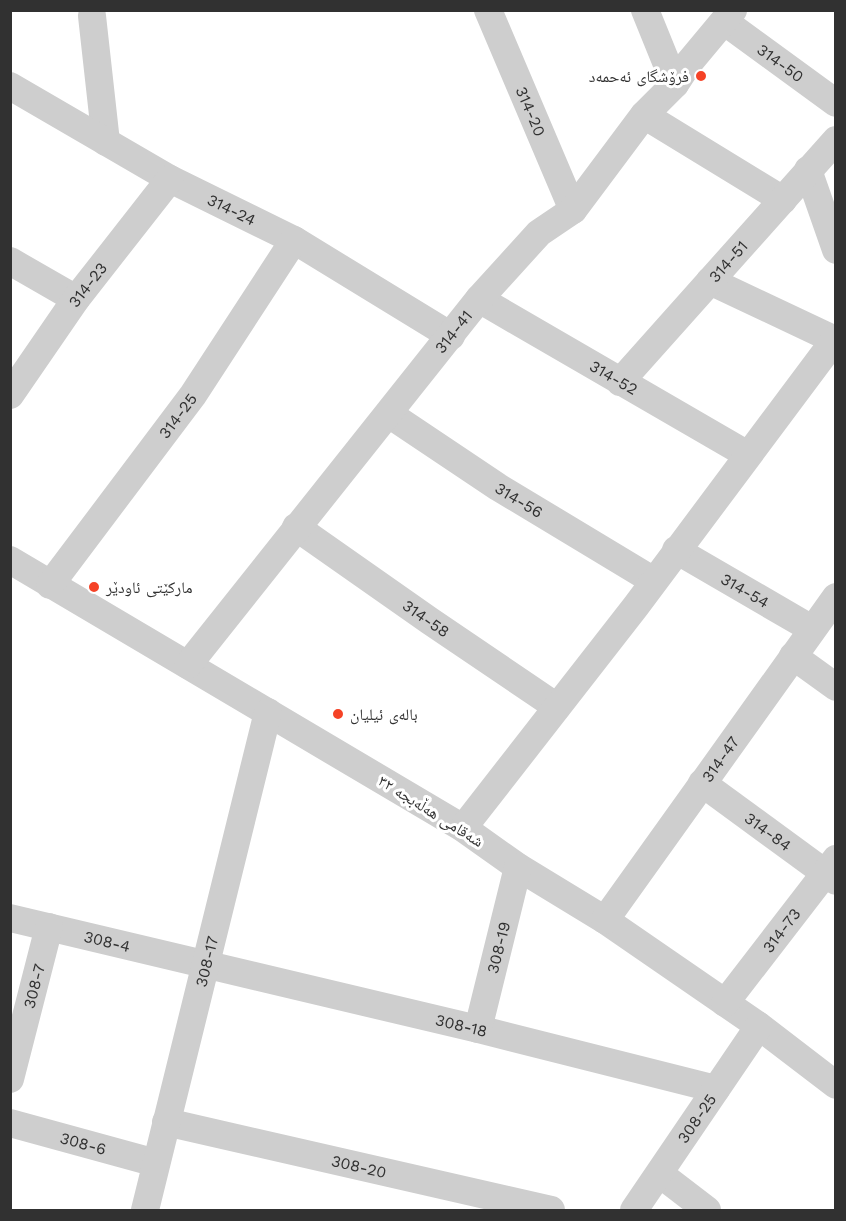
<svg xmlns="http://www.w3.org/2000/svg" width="846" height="1221" font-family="'Work Sans','Noto Naskh Arabic',sans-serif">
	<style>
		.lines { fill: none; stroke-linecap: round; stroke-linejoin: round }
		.minor { stroke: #cecece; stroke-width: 28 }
		.poi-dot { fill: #f54226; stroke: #fff; stroke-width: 2 }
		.labels { text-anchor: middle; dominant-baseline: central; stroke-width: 6; stroke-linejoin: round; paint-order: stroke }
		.street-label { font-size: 16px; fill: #313131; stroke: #fff }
		.poi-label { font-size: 16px; fill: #313131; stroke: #fff; text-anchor: start }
	</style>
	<rect width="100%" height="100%" fill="#fff"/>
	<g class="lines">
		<!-- minor -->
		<g class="minor">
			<path id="s1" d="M 488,10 L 573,210"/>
			<path d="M 645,10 L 675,84"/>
			<path d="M 92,16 L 106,142"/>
			<path id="s2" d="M 725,22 L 836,103"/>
			<path id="s3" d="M 10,86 L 170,179 L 294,240 L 451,336"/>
			<path d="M 644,115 L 783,200"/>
			<path d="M 808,170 L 836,250"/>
			<path d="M 10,261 L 76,299"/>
			<path d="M 710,281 L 835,340"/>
			<path id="s4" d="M 479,299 L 748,455"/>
			<path id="s5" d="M 620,382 L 836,140"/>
			<path id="s6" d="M 10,395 L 76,299 L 170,179"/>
			<path id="s7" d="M 389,414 L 498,487 L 654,581"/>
			<path id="s8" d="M 296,527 L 430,621 L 557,707"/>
			<path id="s9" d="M 676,550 L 812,629"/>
			<path d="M 10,560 L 463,828 L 518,867 L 605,920 L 759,1026 L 836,1085"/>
			<path id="s10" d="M 50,585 L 193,395 L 294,240"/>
			<path d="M 793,656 L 836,687"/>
			<path id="s11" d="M 188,665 L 479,299 L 539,233 L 573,210 L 644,115 L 675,84 L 688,64 L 733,10"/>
			<path id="s12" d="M 702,783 L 836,881"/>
			<path d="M 463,828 L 636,606 L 836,338"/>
			<path id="s13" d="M 10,918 L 478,1029 L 716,1089"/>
			<path id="s14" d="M 605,920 L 836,597"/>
			<path id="s15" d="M 725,1003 L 836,859"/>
			<path id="s16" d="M 478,1029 L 518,867"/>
			<path id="s17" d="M 10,1079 L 49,927"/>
			<path id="s18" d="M 166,1122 L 551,1210"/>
			<path id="s19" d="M 10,1123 L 156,1163"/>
			<path d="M 660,1174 L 707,1210"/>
			<path id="s20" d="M 145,1210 L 268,712"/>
			<path id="s21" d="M 634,1210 L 759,1026"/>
		</g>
	</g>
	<!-- markers -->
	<g class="poi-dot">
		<circle cx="701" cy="76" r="6"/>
		<circle cx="94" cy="587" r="6"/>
		<circle cx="338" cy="714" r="6"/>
	</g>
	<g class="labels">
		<!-- street labels -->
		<g class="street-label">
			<text stroke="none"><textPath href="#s2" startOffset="69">314-50</textPath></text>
			<text stroke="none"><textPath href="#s1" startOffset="110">314-20</textPath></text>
			<text stroke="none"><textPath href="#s3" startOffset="254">314-24</textPath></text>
			<text stroke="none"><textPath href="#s5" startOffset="162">314-51</textPath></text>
			<text stroke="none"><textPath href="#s6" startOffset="135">314-23</textPath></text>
			<text stroke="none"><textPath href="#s11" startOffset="426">314-41</textPath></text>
			<text stroke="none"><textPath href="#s4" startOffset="156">314-52</textPath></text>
			<text stroke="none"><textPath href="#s10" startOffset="212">314-25</textPath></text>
			<text stroke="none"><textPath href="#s7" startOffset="156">314-56</textPath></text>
			<text stroke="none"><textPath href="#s9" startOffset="80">314-54</textPath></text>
			<text stroke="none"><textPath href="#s8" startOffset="159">314-58</textPath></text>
			<text stroke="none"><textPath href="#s14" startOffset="198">314-47</textPath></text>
			<text transform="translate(431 811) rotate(32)">شەقامی هەڵەبجە ٣٢</text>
			<text stroke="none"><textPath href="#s12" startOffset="82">314-84</textPath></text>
			<text stroke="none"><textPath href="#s15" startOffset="92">314-73</textPath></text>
			<text stroke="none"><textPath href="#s13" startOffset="100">308-4</textPath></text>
			<text stroke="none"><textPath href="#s16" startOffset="84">308-19</textPath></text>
			<text stroke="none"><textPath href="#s20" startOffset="256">308-17</textPath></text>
			<text stroke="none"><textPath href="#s17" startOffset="96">308-7</textPath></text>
			<text stroke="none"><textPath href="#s13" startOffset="464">308-18</textPath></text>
			<text stroke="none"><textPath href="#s21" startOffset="111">308-25</textPath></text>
			<text stroke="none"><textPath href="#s19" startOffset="76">308-6</textPath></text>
			<text stroke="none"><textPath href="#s18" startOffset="198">308-20</textPath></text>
		</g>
		<!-- poi labels -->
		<g class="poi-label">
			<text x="689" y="76" text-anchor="end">فرۆشگای ئەحمەد</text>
			<text x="106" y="587">مارکێتی ئاودێر</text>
			<text x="350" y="714">بالەی ئیلیان</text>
		</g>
	</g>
	<!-- border -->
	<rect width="846" height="1221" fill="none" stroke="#313131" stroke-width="24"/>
</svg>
